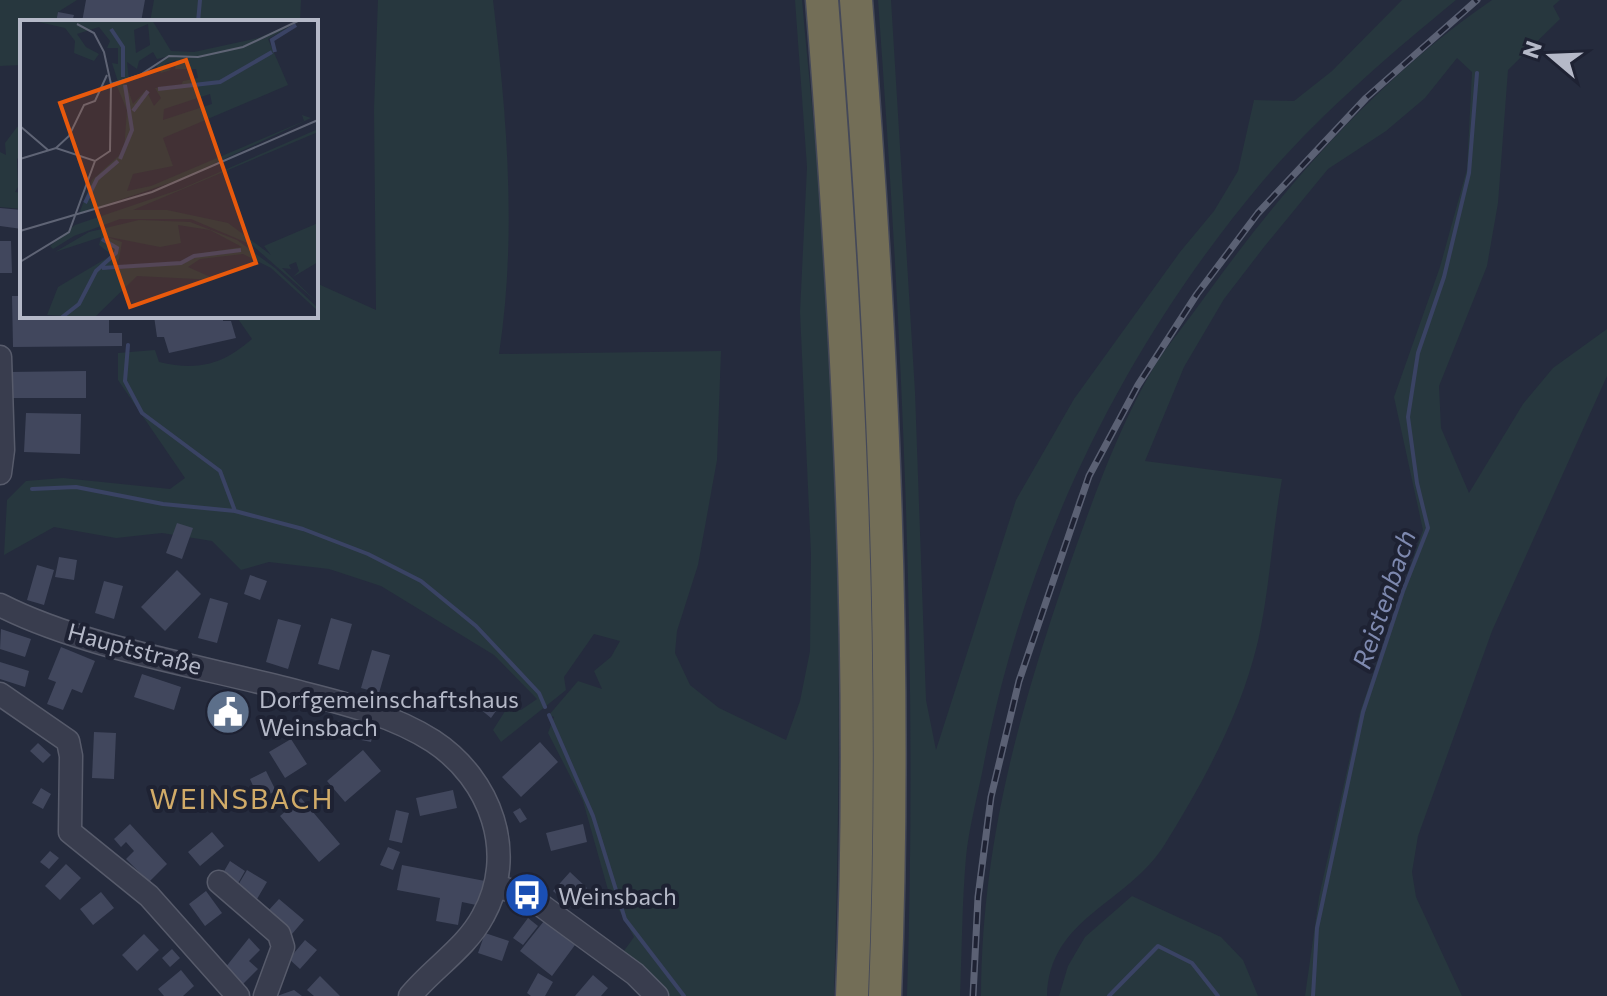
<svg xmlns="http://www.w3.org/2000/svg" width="1607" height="996" font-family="Commissioner,sans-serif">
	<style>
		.green { fill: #27373e }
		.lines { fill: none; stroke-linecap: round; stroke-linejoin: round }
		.stream { stroke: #3a4364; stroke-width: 4 }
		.building { fill: #41475d }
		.minor-casing { stroke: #575b6b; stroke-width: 25 }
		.highway-casing { stroke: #444858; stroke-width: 35 }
		.minor { stroke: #393d4e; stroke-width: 22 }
		.highway { stroke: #736e57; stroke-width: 32 }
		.rail-casing { stroke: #5b6174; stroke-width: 7 }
		.rail { stroke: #1e2233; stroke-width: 4; stroke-dasharray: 12; stroke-linecap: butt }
		.labels { text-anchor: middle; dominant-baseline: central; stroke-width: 8; stroke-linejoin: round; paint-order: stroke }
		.street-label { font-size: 24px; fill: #b5b9c8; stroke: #1e2233 }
		.poi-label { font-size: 24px; fill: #b5b9c8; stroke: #1e2233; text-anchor: start }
		.water-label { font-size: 26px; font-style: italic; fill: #7e89af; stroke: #1e2233 }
		.quarter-label { font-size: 28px; letter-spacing: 2px; fill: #d1ab68; stroke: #1e2233 }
		.inset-river { fill: none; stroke: #3a4364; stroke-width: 4 }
		.inset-road { fill: none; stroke: #5f6475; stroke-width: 2 }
		.view { fill: #e8590c; fill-opacity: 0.15; stroke: #e8590c; stroke-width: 4 }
		.inset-edge { fill: none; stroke: #b5b9c8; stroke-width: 4 }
	</style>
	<rect width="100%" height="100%" fill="#252b3d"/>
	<!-- green -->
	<path class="green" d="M 0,0 L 77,0 L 58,12 L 56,22 L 22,22 L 22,65 L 0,66 Z
		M 154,0 L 301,0 L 300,22 L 150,22 Z
		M 378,0 L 493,0 C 507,118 517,236 499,354 L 721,351 L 717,460 L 698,565 L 677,631 L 675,653 L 690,685 L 719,708 L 786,740 L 800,701 L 810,651 L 811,554 L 800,312 L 807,167 L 795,0 L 802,0 C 811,102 823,205 829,307 C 841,537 841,766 834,996 L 663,996 L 621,955 L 634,937 L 608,890 L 583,801 L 548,733 L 554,717 L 549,715 L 578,681 L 602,689 L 594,671 L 611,657 L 620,641 L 594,634 L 564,677 L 566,690 L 501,742 L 493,730 L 507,708 L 521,710 L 537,699 L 494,655 L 381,586 L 329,569 L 269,562 L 241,570 L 212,541 L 162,533 L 116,538 L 54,527 L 4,555 L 7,500 L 26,481 L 63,478 L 170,489 L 185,478 L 118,380 L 118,353 L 155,350 L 159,362 C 198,371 222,365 252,339 L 236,316 L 316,316 L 316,283 L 376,310 L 374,110 Z
		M 878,0 L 891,0 L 915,392 L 926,700 L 936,750 L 1016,500 L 1074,399 L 1180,252 L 1214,211 L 1238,171 L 1254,100 L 1294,101 L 1332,71 L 1402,0 L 1456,0 C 1388,56 1320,114 1262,182 C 1120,351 1024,551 983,768 C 977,798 969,828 966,857 C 962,903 962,950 960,996 L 907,996 C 918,664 902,331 878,0 Z
		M 1492,0 L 1560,0 L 1553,6 L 1560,19 L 1508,70 L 1498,203 L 1487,266 L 1439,386 L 1441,428 L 1469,493 L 1523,404 L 1553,368 L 1607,329 L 1607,376 L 1492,631 L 1418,836 L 1412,872 L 1416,897 L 1462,996 L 1305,996 L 1319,897 L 1360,712 L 1423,530 L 1394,397 L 1440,267 L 1467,169 L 1472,72 L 1457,58 L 1425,98 L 1386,131 L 1328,169 L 1264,247 L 1224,299 L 1184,367 L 1145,461 L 1282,479 C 1272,533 1270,588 1258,641 C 1241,714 1204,781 1165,844 C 1128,904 1049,917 1047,996 L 981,996 C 982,845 1017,719 1065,578 C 1089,510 1117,429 1154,367 C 1169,343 1188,321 1204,298 C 1284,187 1378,78 1492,0 Z
		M 17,127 L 22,128 L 22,155 L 17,159 L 18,187 L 15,192 L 22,193 L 22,209 L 0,207 L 0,152 L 6,155 L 5,143 Z
		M 1132,896 L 1221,937 L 1243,960 L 1258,996 L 1059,996 L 1068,966 L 1085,937 Z"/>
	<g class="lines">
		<!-- stream -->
		<path class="stream" d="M 198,22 L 200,0
			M 128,345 L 125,381 L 142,413 L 220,471 L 235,511
			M 32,489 L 76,487 L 163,504 L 235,511 L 303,529 L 368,554 L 421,581 L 476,626 L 539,693 L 545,707
			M 549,715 L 593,816 L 625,919 L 684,996
			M 1109,996 L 1158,946 L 1192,963 L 1218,996
			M 1313,996 L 1317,928 L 1363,712 L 1403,591 L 1428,528 L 1417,483 L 1408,417 L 1418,353 L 1444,277 L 1469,173 L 1477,73"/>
	</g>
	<!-- building -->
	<path class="building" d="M 86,0 L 145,0 L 141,22 L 82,22 Z
		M 58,12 L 74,15 L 72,22 L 56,22 Z
		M 0,208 L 22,210 L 22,229 L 0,226 Z
		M 0,241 L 11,241 L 12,273 L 0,273 Z
		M 12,296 L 22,296 L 22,316 L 109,316 L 109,333 L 122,333 L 122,346 L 13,347 Z
		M 154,316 L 223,316 L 223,321 L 231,321 L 236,338 L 169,353 L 164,337 L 157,337 Z
		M 86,371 L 86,398 L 8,398 L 8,372 Z
		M 26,413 L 81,414 L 80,454 L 24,452 Z
		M 177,523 L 193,528 L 182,559 L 166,553 Z
		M 59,557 L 77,560 L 74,580 L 55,577 Z
		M 37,565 L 54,570 L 44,605 L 27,600 Z
		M 177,570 L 201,594 L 165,631 L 141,607 Z
		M 250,575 L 267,581 L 260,600 L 244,594 Z
		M 104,581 L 123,586 L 114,619 L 95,613 Z
		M 210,598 L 228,603 L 217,643 L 198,638 Z
		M 331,618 L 352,624 L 339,670 L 318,664 Z
		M 278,619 L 301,625 L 288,669 L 266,662 Z
		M 1,629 L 31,639 L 25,657 L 0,649 Z
		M 61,647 L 95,661 L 82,693 L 72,689 L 63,710 L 47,704 L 56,682 L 48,679 Z
		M 372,650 L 390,655 L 379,693 L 361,688 Z
		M 0,662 L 29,671 L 25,687 L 0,679 Z
		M 142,674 L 181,687 L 174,710 L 134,697 Z
		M 225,691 L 242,697 L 231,733 L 213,728 Z
		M 485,703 L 496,711 L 491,718 L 480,709 Z
		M 325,719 L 374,728 L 371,742 L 322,732 Z
		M 94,732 L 116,733 L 114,779 L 92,778 Z
		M 291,739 L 307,764 L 285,778 L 269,752 Z
		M 540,742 L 558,762 L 521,797 L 502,777 Z
		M 38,743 L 51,755 L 43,763 L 30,751 Z
		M 363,750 L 381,771 L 345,802 L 327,781 Z
		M 266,771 L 276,791 L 259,799 L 250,779 Z
		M 41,788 L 51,794 L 43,809 L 32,803 Z
		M 453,790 L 457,808 L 420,816 L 416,798 Z
		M 301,798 L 340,844 L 319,862 L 280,816 Z
		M 520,808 L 527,819 L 520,823 L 513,812 Z
		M 396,810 L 409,813 L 402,843 L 389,840 Z
		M 130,824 L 167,864 L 149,882 L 126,859 L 134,851 L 126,842 L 121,847 L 114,839 Z
		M 583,824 L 587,842 L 551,851 L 546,833 Z
		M 212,832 L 224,846 L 200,866 L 188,852 Z
		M 388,847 L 400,852 L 393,870 L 380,865 Z
		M 50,851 L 59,858 L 49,869 L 40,862 Z
		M 230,861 L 245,871 L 236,887 L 220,878 Z
		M 66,864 L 81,878 L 60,900 L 45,886 Z
		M 402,865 L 485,881 L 481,906 L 462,902 L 458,925 L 436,921 L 440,898 L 397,890 Z
		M 247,870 L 267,882 L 257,899 L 237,887 Z
		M 570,872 L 587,888 L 571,907 L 553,891 Z
		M 206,891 L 222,913 L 205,926 L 189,904 Z
		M 101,892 L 114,908 L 93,925 L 80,909 Z
		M 279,899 L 304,920 L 292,934 L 267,912 Z
		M 528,918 L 538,926 L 523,945 L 513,938 Z
		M 544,921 L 575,945 L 552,976 L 520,951 Z
		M 485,933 L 509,941 L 502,961 L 478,953 Z
		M 144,934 L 159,950 L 137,971 L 122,955 Z
		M 249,938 L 260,950 L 249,961 L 258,969 L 238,989 L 221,973 Z
		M 305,940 L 317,950 L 300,969 L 289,959 Z
		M 172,949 L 180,958 L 170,967 L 162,958 Z
		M 181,970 L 194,986 L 183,996 L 164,996 L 158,989 Z
		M 538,973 L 553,982 L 545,996 L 531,996 L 527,993 Z
		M 593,975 L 608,988 L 601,996 L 575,996 Z
		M 320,976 L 340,996 L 314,996 L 307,990 Z
		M 294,990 L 302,996 L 277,996 Z"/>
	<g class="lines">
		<!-- minor casing -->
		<g class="minor-casing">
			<path id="minor" d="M 0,357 L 3,450 L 0,473
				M 0,605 C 84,648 210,668 303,693 C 347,704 394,716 433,741 C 491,779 518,854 483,916 C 466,948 433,968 410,996
				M 0,694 L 68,741 L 71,756 L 70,832 L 149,896 L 238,996
				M 219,882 L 279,934 L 283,947 L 265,996
				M 495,886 L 527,895 L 635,974 L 657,996"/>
		</g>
		<!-- highway casing -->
		<g class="highway-casing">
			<path id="highway" d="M 822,0 C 848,331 866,663 852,996
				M 856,0 C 882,332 898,663 885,996"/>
		</g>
		<!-- minor -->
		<use href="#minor" class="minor"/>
		<!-- highway -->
		<use href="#highway" class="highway"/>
		<!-- rail casing -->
		<g class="rail-casing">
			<path id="rail" d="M 973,996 L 978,897 L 991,797 L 1019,681 L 1089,476 L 1138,385 L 1197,294 L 1258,213 L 1366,98 L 1477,0"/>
		</g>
		<!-- rail -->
		<use href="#rail" class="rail"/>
	</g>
	<!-- icons -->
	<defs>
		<g id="civic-disc" transform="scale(2.3)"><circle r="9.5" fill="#5c6f8a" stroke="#1e2233"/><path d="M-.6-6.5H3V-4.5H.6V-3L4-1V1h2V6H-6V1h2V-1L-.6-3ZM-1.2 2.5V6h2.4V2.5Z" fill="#fff"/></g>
		<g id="bus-disc" transform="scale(2.3)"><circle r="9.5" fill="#1a4fb4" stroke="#1e2233"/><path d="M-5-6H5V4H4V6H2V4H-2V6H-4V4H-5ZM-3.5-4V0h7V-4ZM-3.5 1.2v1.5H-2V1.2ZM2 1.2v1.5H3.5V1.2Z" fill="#fff"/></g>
	</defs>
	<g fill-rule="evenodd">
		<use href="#civic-disc" x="228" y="712"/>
		<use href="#bus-disc" x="527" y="895"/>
	</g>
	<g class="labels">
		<!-- street labels -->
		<g class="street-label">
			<text transform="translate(135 648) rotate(15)">Hauptstraße</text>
		</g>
		<!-- poi labels -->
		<g class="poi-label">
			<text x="259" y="698">Dorfgemeinschaftshaus<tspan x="259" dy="28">Weinsbach</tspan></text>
			<text x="558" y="895">Weinsbach</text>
		</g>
		<!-- water labels -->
		<g class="water-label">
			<text transform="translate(1383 599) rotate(-71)">Reistenbach</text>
		</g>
		<!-- quarter labels -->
		<g class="quarter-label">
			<text x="242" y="798">WEINSBACH</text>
		</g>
	</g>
	<!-- overview -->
	<g transform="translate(20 20)">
		<rect width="298" height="298" fill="#252b3d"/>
		<path d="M 10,0 L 132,0 L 151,31 L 174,32 L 238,18 L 281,0 L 248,19 L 268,65 L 143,118 L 153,146 L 113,154 L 107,171 L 131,166 L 284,101 L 282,95 L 291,98 L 164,158 L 59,194 L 72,160 L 104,131 L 107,90 L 96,64 L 106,64 L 113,84 L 126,70 L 134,86 L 141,78 L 135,68 L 161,66 L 163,61 L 178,58 L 176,49 L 155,49 L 156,40 L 145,44 L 151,50 L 141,53 L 136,45 L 145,37 L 137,39 L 133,32 L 119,41 L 117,49 L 107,42 L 109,60 L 98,62 L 92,43 L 98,44 L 98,28 L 87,28 L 90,21 L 79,7 L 57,14 L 66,27 L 79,34 L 74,41 L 54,33 L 55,21 L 45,8 ZM 128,4 L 130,25 L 116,33 L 114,10 ZM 190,74 L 192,84 L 143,100 L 144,89 ZM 298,109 L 298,112 L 113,190 L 147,190 L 208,203 L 251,235 L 244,226 L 298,203 L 298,242 L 273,257 L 279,251 L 276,242 L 269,245 L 271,249 L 262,248 L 298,283 L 232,225 L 171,199 L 100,199 L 54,216 L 33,229 L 30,226 L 55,205 L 161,169 ZM 119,200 L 170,202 L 217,220 L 255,248 L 298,288 L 298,291 L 251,248 L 223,234 L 180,239 L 168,247 L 197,260 L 117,256 L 74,298 L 27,295 L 38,267 L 92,235 L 79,225 L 81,217 L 35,232 L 69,212 ZM 158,205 L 190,210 L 222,227 L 176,234 L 161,243 L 87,250 L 99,239 L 102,222 L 84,216 L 140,227 L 161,223 Z" fill="#27373e" fill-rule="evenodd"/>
		<path class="inset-river" d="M 91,9 L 103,27 L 103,57M 255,32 L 252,20 L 276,5M 138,69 L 200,62 L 252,32M 113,91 L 128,71M 100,139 L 112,110 L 105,65M 65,183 L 77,159 L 98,141M 82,248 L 161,243 L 174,236 L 221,230M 41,298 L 59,284 L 76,251 L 96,233 L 97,228 L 82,219"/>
		<path class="inset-road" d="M 91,64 L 120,55 L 149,36 L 178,37 L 223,27 L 280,0M 0,106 L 28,130M 36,128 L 49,116 L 64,85 L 75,81 L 87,55M 0,139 L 36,128 L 75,141 L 90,131 L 91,64 L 84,32 L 74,13 L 57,4M 0,211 L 132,172 L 298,100M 0,242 L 49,212 L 75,141"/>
		<path class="view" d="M 166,40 L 236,243 L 110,287 L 40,83 Z"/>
		<rect width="298" height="298" class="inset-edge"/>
	</g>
	<!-- north arrow -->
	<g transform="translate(1551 56) rotate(289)" stroke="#1e2233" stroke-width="6" paint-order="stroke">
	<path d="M0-6L14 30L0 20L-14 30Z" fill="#b5b9c8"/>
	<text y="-12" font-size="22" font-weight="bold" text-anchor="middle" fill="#b5b9c8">N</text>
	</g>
</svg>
